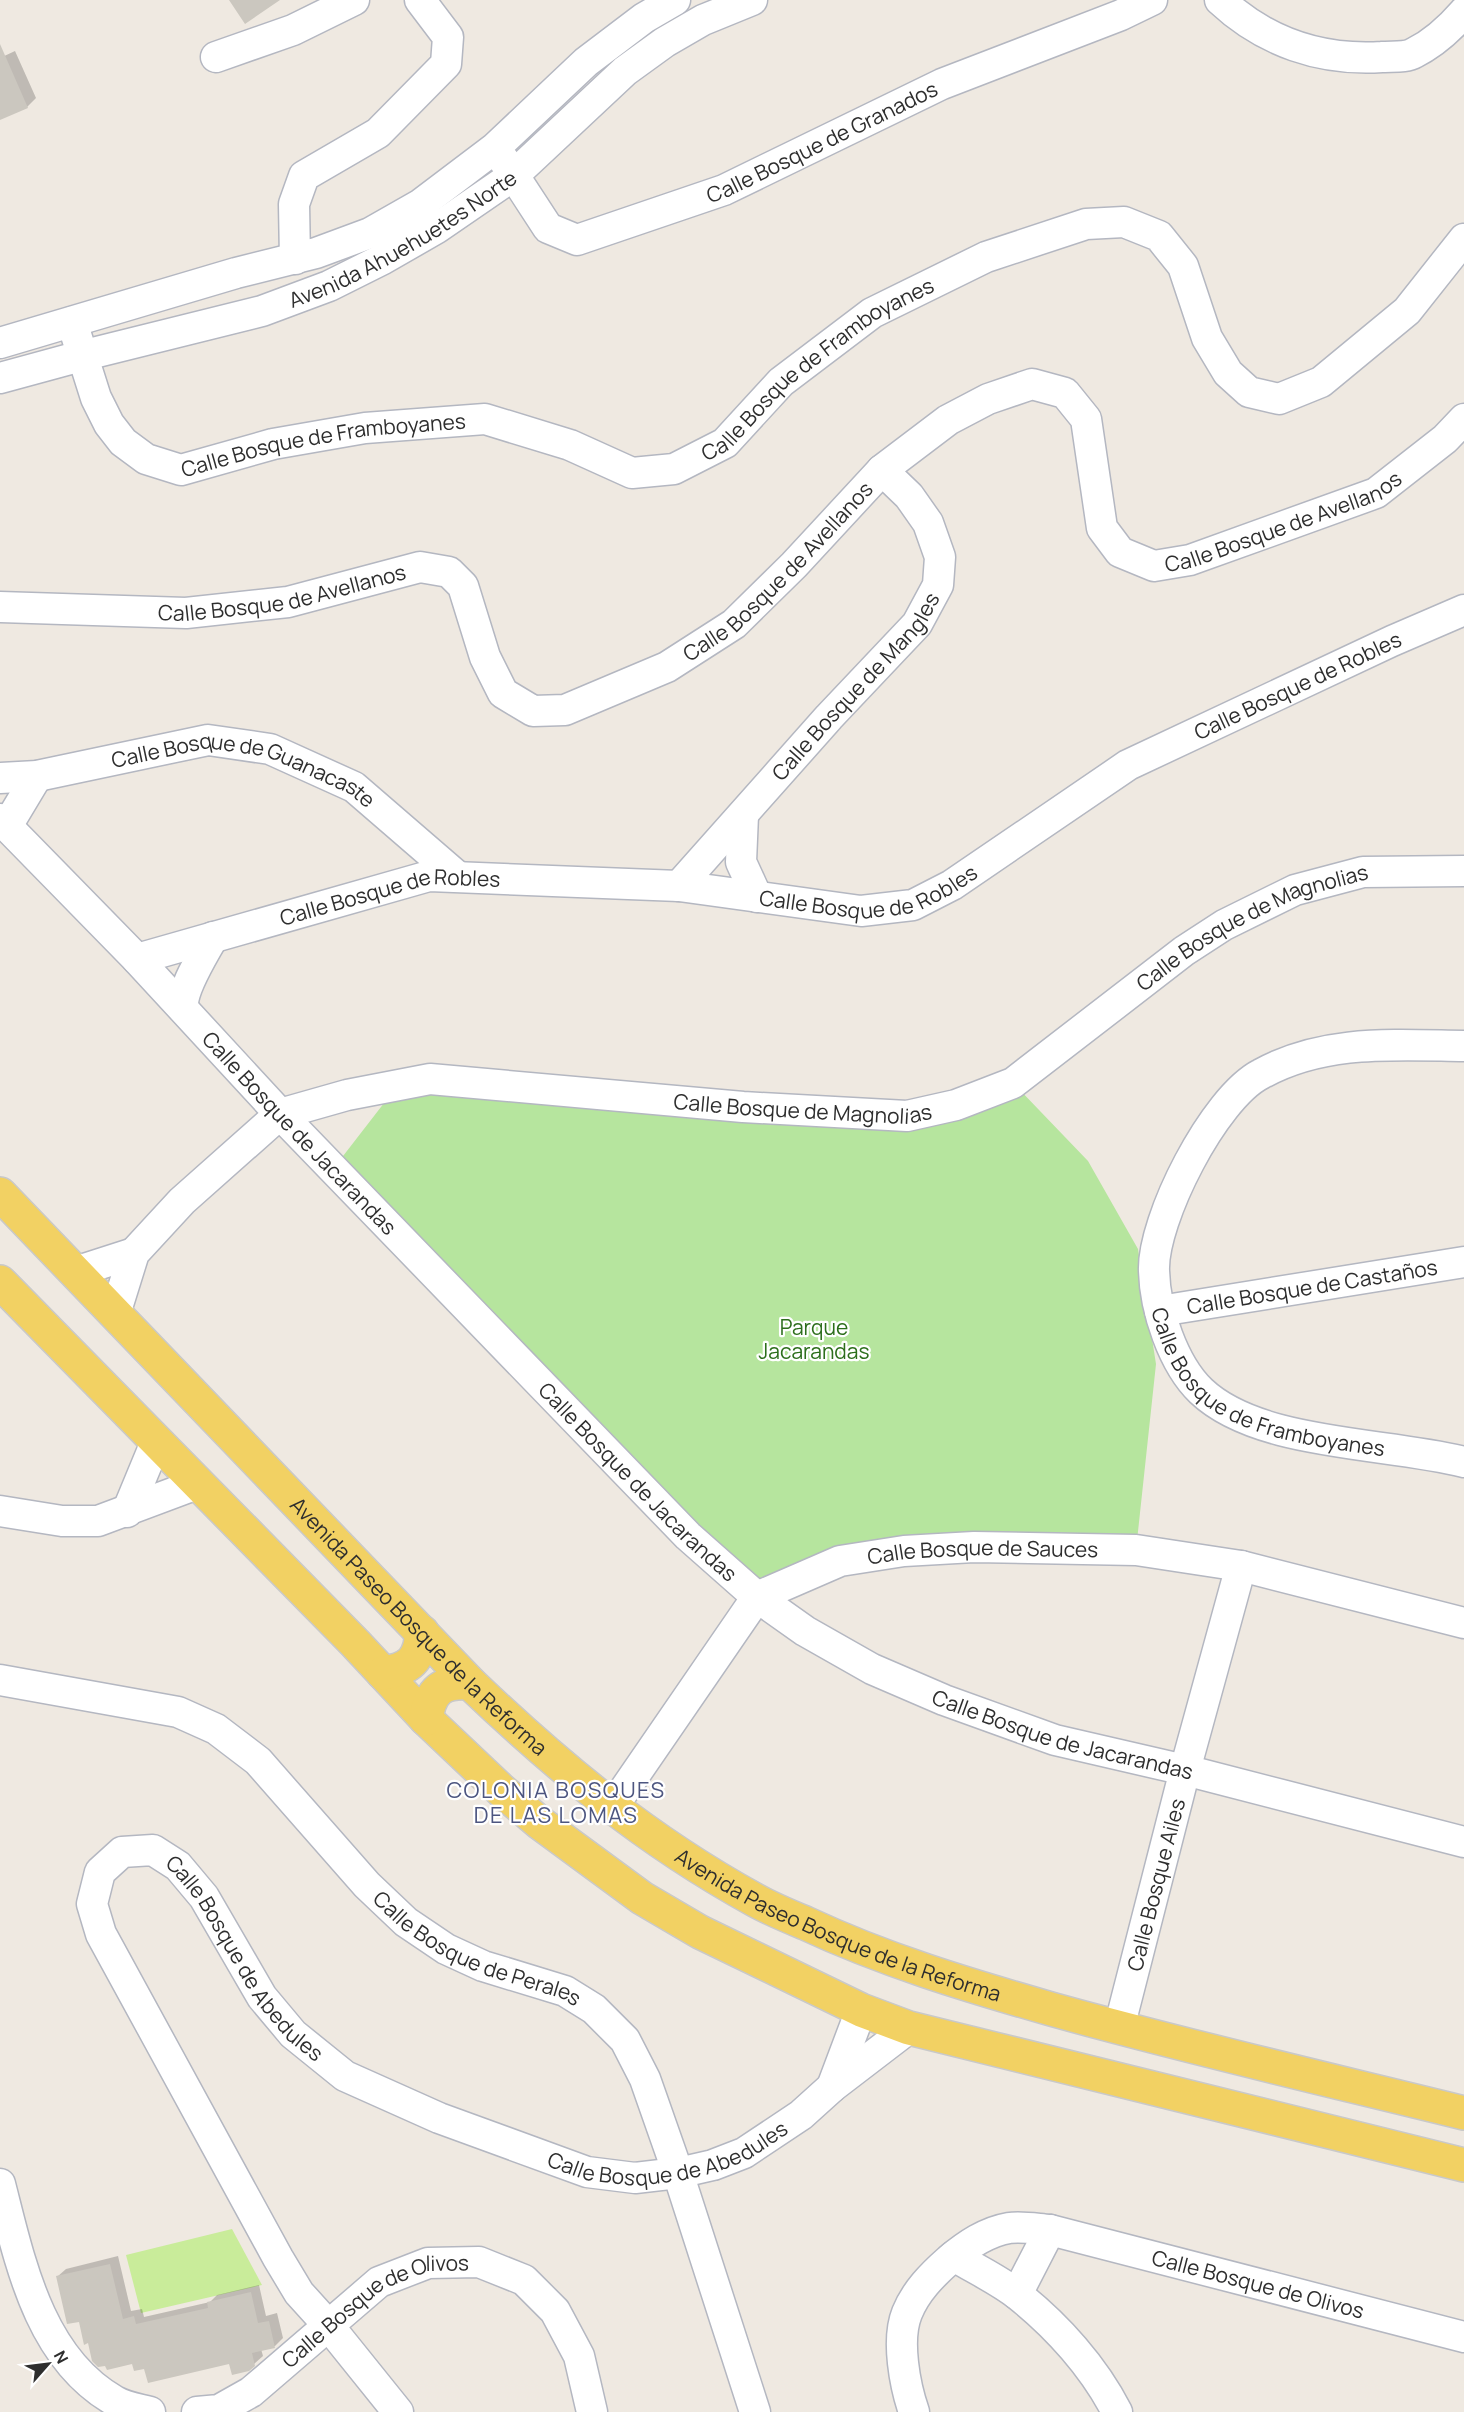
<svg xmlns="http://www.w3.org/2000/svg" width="1464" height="2412" font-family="Manrope,sans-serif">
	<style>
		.green { fill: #b6e59e }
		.pitch { fill: #c9ec9a }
		.shadow { fill: #0003 }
		.building { fill: #cbc7bf }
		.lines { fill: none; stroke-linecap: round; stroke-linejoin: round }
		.minor-casing { stroke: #b4b7c1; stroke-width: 33 }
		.major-casing { stroke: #c9c9c9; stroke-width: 36 }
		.minor { stroke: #fff; stroke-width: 30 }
		.major { stroke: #f2d163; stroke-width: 33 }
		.labels { text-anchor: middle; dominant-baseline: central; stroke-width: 4.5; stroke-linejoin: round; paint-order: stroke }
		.street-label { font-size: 21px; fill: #2e2e2e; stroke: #fff }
		.park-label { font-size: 21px; fill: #2c6e1b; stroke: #fff }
		.neighbourhood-label { font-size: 22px; letter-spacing: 1.5px; fill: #4d5680; stroke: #fff }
	</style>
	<rect width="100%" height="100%" fill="#efe9e1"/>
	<!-- green -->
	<path class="green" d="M 1013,1083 L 1088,1161 L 1138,1249 L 1156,1364 L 1136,1550 L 896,1552 L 757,1597 L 333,1169 L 398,1085 L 907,1116 Z"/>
	<!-- pitch -->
	<path class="pitch" d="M 232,2229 L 262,2285 L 141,2313 L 126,2255 Z"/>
	<!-- shadow -->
	<path class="shadow" d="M 15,51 L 36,98 L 27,107 L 0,118 L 0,58 Z
		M 118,2256 L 131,2311 L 142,2309 L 144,2317 L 210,2302 L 217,2295 L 259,2285 L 266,2316 L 277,2313 L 283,2338 L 275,2346 L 261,2349 L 263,2356 L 254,2364 L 231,2362 L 145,2367 L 134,2363 L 80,2320 L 57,2277 L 66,2269 Z"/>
	<!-- building -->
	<path class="building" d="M 229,0 L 280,0 L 245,24 Z
		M 0,44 L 28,108 L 0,120 Z
		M 110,2264 L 123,2319 L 134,2316 L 136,2324 L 208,2308 L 207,2302 L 251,2292 L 258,2323 L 269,2321 L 275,2348 L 252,2353 L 255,2366 L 249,2371 L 232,2375 L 229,2364 L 148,2383 L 144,2369 L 134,2371 L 132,2364 L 107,2370 L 105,2366 L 98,2367 L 92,2361 L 88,2343 L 84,2345 L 79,2322 L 67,2324 L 56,2276 Z"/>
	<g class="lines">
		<!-- minor casing -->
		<g class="minor-casing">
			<g id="minor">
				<path d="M 1220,0 C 1265,42 1321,61 1382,57 C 1391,56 1406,58 1414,53 C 1432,44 1451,27 1464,12"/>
				<path d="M 216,57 L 293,30 L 354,0"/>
				<path id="s1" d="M 503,159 L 548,228 L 577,240 L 724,190 L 942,84 L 1121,15 L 1152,0"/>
				<path d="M 295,259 L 294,204 L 304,176 L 378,133 L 446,64 L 448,37 L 420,0"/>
				<path id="s2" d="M 72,322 L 96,398 L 109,424 L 123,442 L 146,459 L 181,470 L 273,444 L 365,428 L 485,419 L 570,445 L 632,473 L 674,469 L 725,443 L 781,382 L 872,313 L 986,257 L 1086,224 L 1124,222 L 1159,236 L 1183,266 L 1207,338 L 1228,373 L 1249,392 L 1279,399 L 1321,382 L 1407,311 L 1464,239"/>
				<path d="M 0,343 L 236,273 L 316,253 L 370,233 L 421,204 L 495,148 L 586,62 L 644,18 L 675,0"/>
				<path id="s3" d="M 0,378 L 81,356 L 262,311 L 329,286 L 383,259 L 437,228 L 514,175 L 625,71 L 665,42 L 703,20 L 752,0"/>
				<path id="s4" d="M 0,607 L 186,613 L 288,602 L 420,567 L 449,572 L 463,586 L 485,657 L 503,693 L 533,711 L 565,710 L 667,667 L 734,624 L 794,565 L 882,470 L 948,420 L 988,399 L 1032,384 L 1065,393 L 1086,419 L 1102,528 L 1120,552 L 1154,566 L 1190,560 L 1376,493 L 1445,439 L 1464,419"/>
				<path id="s5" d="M 0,778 L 37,776 L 208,740 L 270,749 L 354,787 L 457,876"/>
				<path d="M 743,815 L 741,862 L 757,897"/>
				<path id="s6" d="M 0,819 L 137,959 L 280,1114 L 688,1536 L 757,1597 L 805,1631 L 872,1669 L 944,1700 L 1055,1740 L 1185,1770 L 1464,1842"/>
				<path d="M 7,826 L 37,776"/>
				<path id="s7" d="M 679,886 L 829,717 L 917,624 L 938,585 L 940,557 L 928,523 L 909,496 L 882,470"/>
				<path id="s8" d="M 137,959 L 429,876 L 679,886 L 861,911 L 913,905 L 952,885 L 1128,765 L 1392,641 L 1464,610"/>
				<path d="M 183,1008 C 181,989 204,954 213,937"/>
				<path id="s9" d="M 1464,1046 C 1394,1045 1324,1039 1261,1074 C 1214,1098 1152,1220 1154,1271 C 1155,1310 1173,1364 1201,1391 C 1259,1446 1387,1442 1464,1462"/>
				<path d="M 75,1272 L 134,1253"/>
				<path id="s10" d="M 1160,1311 L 1464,1262"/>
				<path id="s11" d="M 115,1314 L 134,1253 L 182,1201 L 280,1114 L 347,1095 L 430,1079 L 743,1107 L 907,1116 L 956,1105 L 1013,1083 L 1184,951 L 1224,925 L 1295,890 L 1363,872 L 1464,871"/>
				<path d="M 0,1511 L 62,1521 L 98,1521 L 197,1484"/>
				<path d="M 127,1512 L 156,1442"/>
				<path id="s12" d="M 0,1680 L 178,1712 L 216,1729 L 258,1761 L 367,1885 L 406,1922 L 446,1949 L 483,1966 L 565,1991 L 594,2009 L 625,2040 L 645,2079 L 678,2173 L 755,2412"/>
				<path id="s13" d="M 612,1808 L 757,1597 L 840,1561 L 904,1551 L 974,1547 L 1136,1550 L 1241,1566 L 1464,1623"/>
				<path id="s14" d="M 1119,2028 L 1185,1770 L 1241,1566"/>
				<path d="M 832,2087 L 861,2010"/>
				<path d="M 0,2184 C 20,2262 39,2358 115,2401 C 125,2407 139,2409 150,2412"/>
				<path d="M 954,2256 C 975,2269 999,2280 1018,2295 C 1057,2326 1094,2367 1117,2412"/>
				<path d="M 1017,2294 L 1050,2230"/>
				<path id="s15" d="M 197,2412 L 219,2410 L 251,2392 L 379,2282 L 428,2263 L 479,2262 L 524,2280 L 555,2311 L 579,2356 L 592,2412"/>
				<path id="s16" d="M 398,2412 L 328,2325 L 299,2293 L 278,2258 L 101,1934 L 92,1904 L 100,1872 L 122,1852 L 153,1850 L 178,1866 L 204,1897 L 262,1997 L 293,2034 L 345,2076 L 439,2118 L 587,2172 L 635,2178 L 678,2173 L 713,2165 L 744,2153 L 801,2115 L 832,2087 L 909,2028"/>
				<path id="s17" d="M 914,2412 C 905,2386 896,2340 907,2313 C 916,2291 932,2275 949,2260 C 967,2245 986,2232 1009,2228 C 1022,2226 1037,2229 1050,2230 L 1464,2337"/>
			</g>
		</g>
		<!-- major casing -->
		<g class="major-casing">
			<g id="major">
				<path id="s18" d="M 0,1194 L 470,1683 C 559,1768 646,1840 755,1900 C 771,1909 788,1916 805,1923 C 884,1960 967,1985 1051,2009 C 1187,2047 1326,2079 1464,2113"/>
				<path d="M 0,1282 L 355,1643 L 426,1719 L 501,1790 L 540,1823 L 642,1898 L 700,1932 L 861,2010 L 909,2028 L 1464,2165"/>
				<path d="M 383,1673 C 410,1669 420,1660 422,1632"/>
				<path d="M 426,1719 C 430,1691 441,1681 470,1683"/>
			</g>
		</g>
		<!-- minor -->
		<use href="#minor" class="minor"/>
		<!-- major -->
		<use href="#major" class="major"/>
	</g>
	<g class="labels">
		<!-- street labels -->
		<g class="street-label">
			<text stroke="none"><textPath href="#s1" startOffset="378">Calle Bosque de Granados</textPath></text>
			<text stroke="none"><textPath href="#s3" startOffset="429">Avenida Ahuehuetes Norte</textPath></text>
			<text stroke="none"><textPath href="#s2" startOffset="882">Calle Bosque de Framboyanes</textPath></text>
			<text stroke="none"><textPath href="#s2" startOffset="342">Calle Bosque de Framboyanes</textPath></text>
			<text stroke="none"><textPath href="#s4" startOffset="1616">Calle Bosque de Avellanos</textPath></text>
			<text stroke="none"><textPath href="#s4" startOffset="914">Calle Bosque de Avellanos</textPath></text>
			<text stroke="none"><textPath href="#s4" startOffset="284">Calle Bosque de Avellanos</textPath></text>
			<text stroke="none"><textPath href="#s7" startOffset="267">Calle Bosque de Mangles</textPath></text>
			<text stroke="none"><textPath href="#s8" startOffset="1234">Calle Bosque de Robles</textPath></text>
			<text stroke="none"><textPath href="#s5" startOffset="252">Calle Bosque de Guanacaste</textPath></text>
			<text stroke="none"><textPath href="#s8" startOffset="748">Calle Bosque de Robles</textPath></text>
			<text stroke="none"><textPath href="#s8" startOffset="262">Calle Bosque de Robles</textPath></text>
			<text stroke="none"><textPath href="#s11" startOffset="1298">Calle Bosque de Magnolias</textPath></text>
			<text stroke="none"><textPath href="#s11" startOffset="794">Calle Bosque de Magnolias</textPath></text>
			<text stroke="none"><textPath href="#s6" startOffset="434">Calle Bosque de Jacarandas</textPath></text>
			<text stroke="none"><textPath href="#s10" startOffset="154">Calle Bosque de Castaños</textPath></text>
			<text stroke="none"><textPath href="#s9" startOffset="620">Calle Bosque de Framboyanes</textPath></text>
			<text stroke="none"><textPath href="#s6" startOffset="920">Calle Bosque de Jacarandas</textPath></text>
			<text stroke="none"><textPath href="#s13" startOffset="490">Calle Bosque de Sauces</textPath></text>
			<text stroke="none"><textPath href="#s18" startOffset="602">Avenida Paseo Bosque de la Reforma</textPath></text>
			<text stroke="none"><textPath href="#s6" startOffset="1424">Calle Bosque de Jacarandas</textPath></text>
			<text stroke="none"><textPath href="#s14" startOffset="148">Calle Bosque Ailes</textPath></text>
			<text stroke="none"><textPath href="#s18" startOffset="1124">Avenida Paseo Bosque de la Reforma</textPath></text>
			<text stroke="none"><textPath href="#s12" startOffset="570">Calle Bosque de Perales</textPath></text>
			<text stroke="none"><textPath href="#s16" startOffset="834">Calle Bosque de Abedules</textPath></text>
			<text stroke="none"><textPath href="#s16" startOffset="1336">Calle Bosque de Abedules</textPath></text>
			<text stroke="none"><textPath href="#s17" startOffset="494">Calle Bosque de Olivos</textPath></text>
			<text stroke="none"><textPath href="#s15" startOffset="212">Calle Bosque de Olivos</textPath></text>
		</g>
		<!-- park labels -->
		<g class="park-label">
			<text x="814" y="1327">Parque<tspan x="814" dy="24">Jacarandas</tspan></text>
		</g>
		<!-- neighbourhood labels -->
		<g class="neighbourhood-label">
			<text x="556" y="1790">COLONIA BOSQUES<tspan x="556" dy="25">DE LAS LOMAS</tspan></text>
		</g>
	</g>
	<!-- north arrow -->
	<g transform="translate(48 2364) rotate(62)" stroke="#ffffff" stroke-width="4.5" paint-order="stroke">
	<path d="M0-4.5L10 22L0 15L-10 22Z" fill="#2e2e2e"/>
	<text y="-9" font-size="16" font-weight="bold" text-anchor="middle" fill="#2e2e2e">N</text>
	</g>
</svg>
